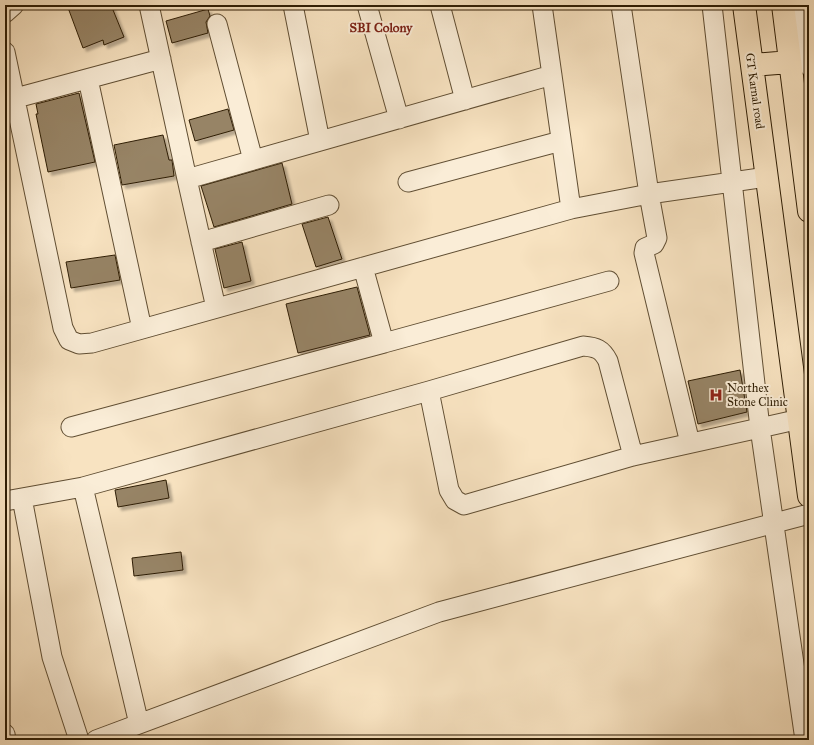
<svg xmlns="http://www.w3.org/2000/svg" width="814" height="745" font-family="'IM FELL Great Primer',serif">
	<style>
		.building { fill: #978466; stroke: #2e1d04; filter: url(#shadow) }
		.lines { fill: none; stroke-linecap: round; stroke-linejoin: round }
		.minor-casing { stroke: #604e33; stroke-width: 21 }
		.major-casing { stroke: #2e1d04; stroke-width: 24 }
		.minor { stroke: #faedd7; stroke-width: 19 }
		.major { stroke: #f8e3c1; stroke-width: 22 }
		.labels { text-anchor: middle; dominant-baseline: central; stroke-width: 4; stroke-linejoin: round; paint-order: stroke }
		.street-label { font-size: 12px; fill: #2e1d04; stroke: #faedd7 }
		.poi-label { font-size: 12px; fill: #2e1d04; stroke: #faedd7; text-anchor: start }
		.neighbourhood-label { font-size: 13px; font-weight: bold; fill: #7a1f14; stroke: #faedd7 }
	</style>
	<defs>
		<filter id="shadow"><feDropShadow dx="3.5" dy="3.5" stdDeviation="1" flood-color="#0004"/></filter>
	</defs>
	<rect width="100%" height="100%" fill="#f8e3c1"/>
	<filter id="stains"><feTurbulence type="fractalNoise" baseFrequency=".005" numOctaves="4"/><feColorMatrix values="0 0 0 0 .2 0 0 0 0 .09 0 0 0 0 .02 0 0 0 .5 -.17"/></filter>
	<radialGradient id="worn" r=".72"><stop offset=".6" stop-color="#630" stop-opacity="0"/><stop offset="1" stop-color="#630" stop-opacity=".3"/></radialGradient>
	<!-- building -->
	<path class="building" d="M 67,5 L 111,5 L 124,37 L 104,45 L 103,40 L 83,48 Z
		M 208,9 L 210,16 L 206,22 L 208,33 L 172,43 L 166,21 Z
		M 79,93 L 95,162 L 48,172 L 36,114 L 38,114 L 36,104 Z
		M 228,109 L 234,130 L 195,141 L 189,120 Z
		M 163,135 L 169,160 L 172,160 L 174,176 L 122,185 L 114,145 Z
		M 282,163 L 292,204 L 214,227 L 201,186 Z
		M 328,217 L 342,259 L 316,267 L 302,224 Z
		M 242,242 L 251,281 L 224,288 L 215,249 Z
		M 115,255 L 120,280 L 71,288 L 66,262 Z
		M 357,287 L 370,335 L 298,353 L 286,304 Z
		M 740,370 L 747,412 L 698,424 L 688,381 Z
		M 166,480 L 169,498 L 118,507 L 115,490 Z
		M 181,552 L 183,570 L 134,576 L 132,558 Z"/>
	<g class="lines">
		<!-- minor casing -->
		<g class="minor-casing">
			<path id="minor" d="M 149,5 L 187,179
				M 293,5 L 320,141
				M 367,5 L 399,119
				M 440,5 L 465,100
				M 542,5 L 571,209 L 649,194 L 767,177
				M 621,5 L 649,194 L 657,238 L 654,244 L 645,248 L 644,253 L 690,443
				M 712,5 L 760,428 L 805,740
				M 788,5 L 802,15 L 809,66
				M 5,13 L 14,5
				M 217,24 L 253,160
				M 5,52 L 63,328 L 69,340 L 79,344 L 92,343 L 571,209
				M 88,79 L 142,329
				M 16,98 L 161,59
				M 408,182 L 561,141
				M 201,242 L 329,205
				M 216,308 L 187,179 L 552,75
				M 384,343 L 609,281
				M 429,391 L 449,490 L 455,500 L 464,505 L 633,456 L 809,417
				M 71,427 L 384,343 L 363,267
				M 83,487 L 139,724
				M 22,498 L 52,657 L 79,740
				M 5,501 L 83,487 L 429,391 L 583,346 C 596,347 602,349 608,361 L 633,456
				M 5,734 L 6,740
				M 96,740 L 439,612 L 809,514"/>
		</g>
		<!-- major casing -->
		<g class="major-casing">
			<path id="major" d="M 744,5 L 809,496
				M 783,5 L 809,211
				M 752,65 L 790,62"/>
		</g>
		<!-- minor -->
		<use href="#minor" class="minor"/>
		<!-- major -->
		<use href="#major" class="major"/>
	</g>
	<!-- icons -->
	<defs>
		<g id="hospital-bare" transform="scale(1.08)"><path d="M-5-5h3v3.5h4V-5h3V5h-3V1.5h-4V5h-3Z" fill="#8f2418" stroke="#faedd7" stroke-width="2.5" paint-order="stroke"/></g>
	</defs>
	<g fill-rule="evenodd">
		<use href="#hospital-bare" x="716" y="395"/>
	</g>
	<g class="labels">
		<!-- street labels -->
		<g class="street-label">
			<text transform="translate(755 91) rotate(82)">GT Karnal road</text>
		</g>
		<!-- poi labels -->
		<g class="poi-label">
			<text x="727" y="388">Northex<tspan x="727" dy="14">Stone Clinic</tspan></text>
		</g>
		<!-- neighbourhood labels -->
		<g class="neighbourhood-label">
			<text x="381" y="28">SBI Colony</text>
		</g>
	</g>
	<!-- margin -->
	<rect width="814" height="745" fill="none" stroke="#f8e3c1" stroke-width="20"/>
	<rect x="6" y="6" width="802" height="733" fill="none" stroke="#2e1d04" stroke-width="2"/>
	<rect x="10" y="10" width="794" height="725" fill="none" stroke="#2e1d04"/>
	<rect width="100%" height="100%" filter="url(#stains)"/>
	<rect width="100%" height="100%" fill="url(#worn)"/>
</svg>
